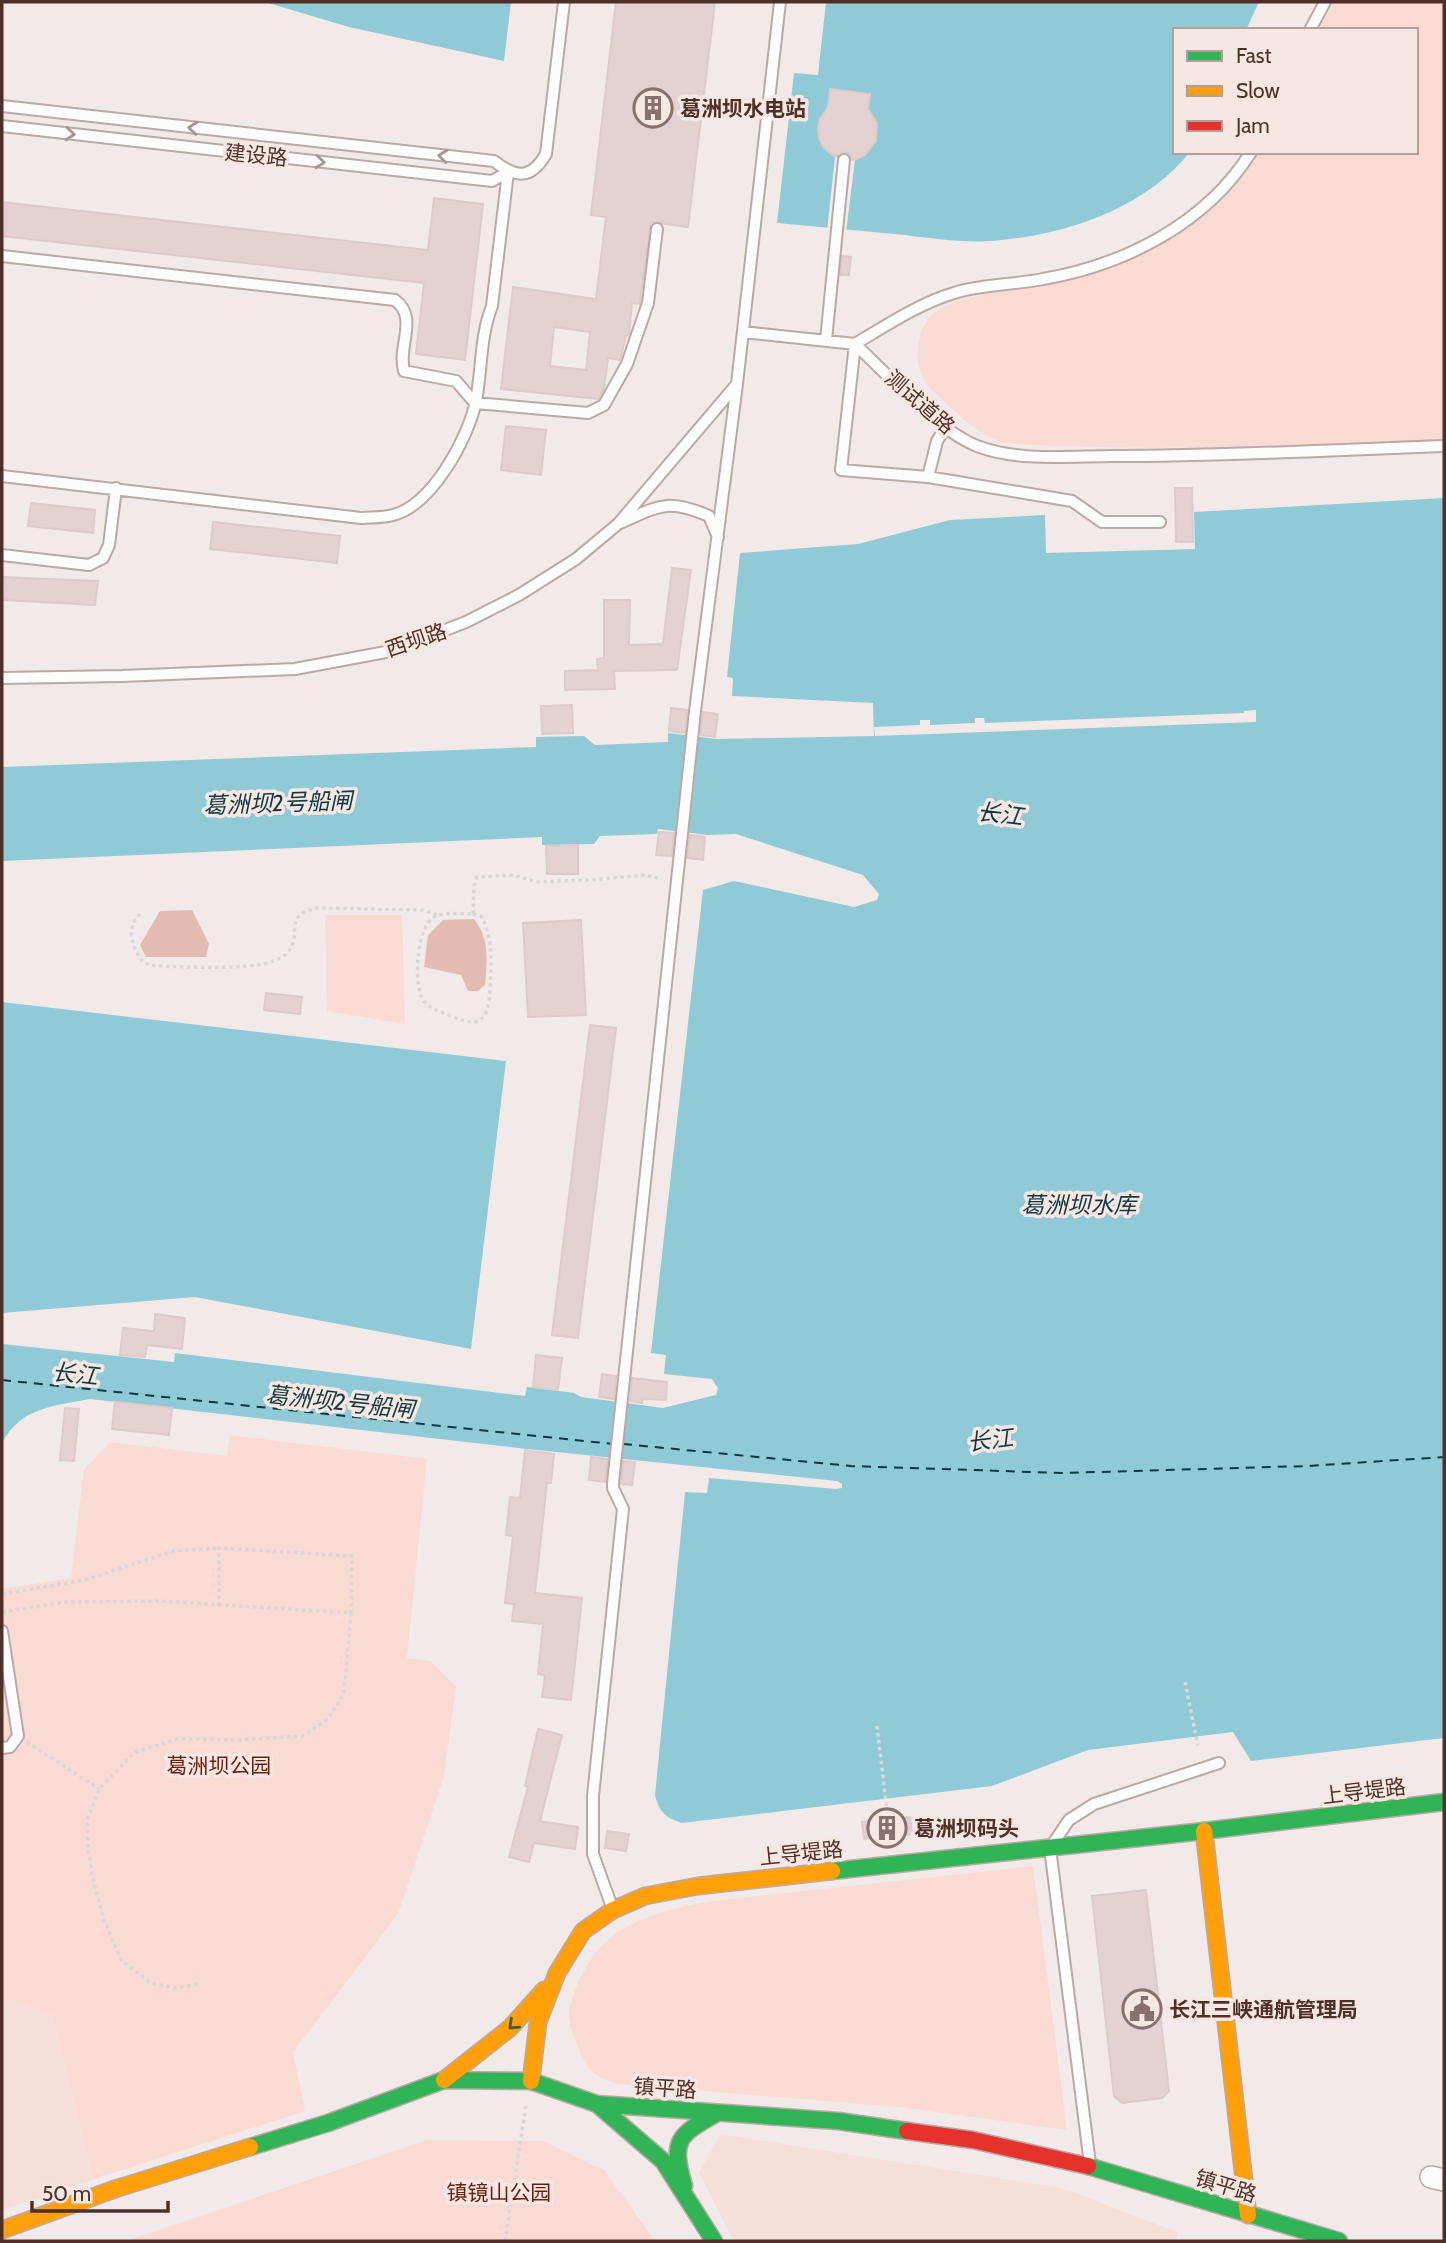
<svg xmlns="http://www.w3.org/2000/svg" width="1446" height="2243" font-family="Cabin,'Noto Sans SC',sans-serif">
	<style>
		.built { fill: #f6dfd9 }
		.green { fill: #f9dbd3 }
		.forest { fill: #e4bbb1 }
		.water { fill: #90cad6 }
		.pier { fill: #f2eae8 }
		.lines { fill: none; stroke-linecap: round; stroke-linejoin: round }
		.ferry { stroke: #0f3841; stroke-width: 2; stroke-dasharray: 9 7; stroke-linecap: butt }
		.building { fill: #e4d1d2; stroke: #ddcbcb; stroke-width: 2; fill-rule: evenodd }
		.lane-casing { stroke: #baa9a5; stroke-width: 14 }
		.street-casing { stroke: #baa9a5; stroke-width: 24 }
		.fast-casing { stroke: #baa9a5; stroke-width: 19 }
		.slow-casing { stroke: #baa9a5; stroke-width: 19 }
		.jam-casing { stroke: #baa9a5; stroke-width: 19 }
		.path { stroke: #dbd7d6; stroke-width: 3.5; stroke-dasharray: 3.5 3.5; stroke-linecap: butt }
		.lane { stroke: #fdfcfc; stroke-width: 10 }
		.street { stroke: #fdfcfc; stroke-width: 21 }
		.fast { stroke: #30b455; stroke-width: 16 }
		.slow { stroke: #ff9f0a; stroke-width: 16 }
		.jam { stroke: #e5322d; stroke-width: 16 }
		.oneway { stroke: #a69692 }
		.oneway2 { stroke: #445e38 }
		.labels { text-anchor: middle; dominant-baseline: central; stroke-width: 7; stroke-linejoin: round; paint-order: stroke }
		.poi-label { font-size: 21px; font-weight: bold; fill: #4f3029; stroke: #f7e7e3; text-anchor: start }
		.street-label { font-size: 21px; fill: #4f3029; stroke: #f7e7e3 }
		.park-label { font-size: 21px; fill: #6d1d0b; stroke: #f7e7e3 }
		.water-label { font-size: 23px; font-style: italic; fill: #0f3841; stroke: #f7e7e3 }
	</style>
	<rect width="100%" height="100%" fill="#f2eae8"/>
	<!-- built -->
	<path class="built" d="M 2,1998 L 52,2015 L 94,2179 L 2,2210 Z
		M 720,2134 L 1062,2188 L 1177,2232 L 1176,2241 L 734,2241 L 699,2173 Z"/>
	<!-- green -->
	<path class="green" d="M 1334,2 L 1444,2 L 1444,441 C 1301,445 1158,452 1015,444 C 984,442 962,418 941,398 C 936,393 929,389 926,383 C 912,362 915,326 937,311 C 966,292 1007,292 1039,286 C 1134,268 1203,232 1259,152 L 1416,152 L 1416,30 L 1318,30 Z
		M 325,915 L 402,915 L 405,1024 L 327,1011 Z
		M 230,1435 L 427,1459 L 407,1658 L 431,1661 L 456,1687 L 444,1776 L 398,1914 L 293,2052 L 305,2111 L 94,2179 L 52,2015 L 2,1998 L 2,1589 L 71,1578 L 84,1469 L 110,1442 L 227,1456 Z
		M 1033,1866 L 1067,2130 L 899,2107 L 617,2084 C 610,2081 599,2078 593,2073 C 583,2065 568,2026 569,2014 C 571,1992 590,1953 608,1940 C 639,1915 674,1908 712,1901 Z
		M 427,2140 L 543,2141 L 605,2171 L 655,2241 L 126,2241 Z"/>
	<!-- forest -->
	<path class="forest" d="M 192,910 L 209,944 L 206,957 L 146,957 L 140,945 L 160,911 Z
		M 474,919 C 490,939 487,960 485,985 L 478,991 L 468,991 L 461,975 L 424,967 L 428,935 L 443,920 Z"/>
	<!-- water -->
	<path class="water" d="M 249,2 L 511,2 L 504,61 L 349,27 L 268,3 Z
		M 826,2 L 1259,2 L 1246,30 L 1175,30 L 1175,152 L 1190,152 C 1146,207 1069,234 1001,240 C 969,244 937,239 905,235 C 862,231 820,227 777,223 L 794,73 L 818,75 Z
		M 1444,498 L 1444,1738 L 1251,1761 L 1233,1732 L 1088,1750 L 992,1786 L 682,1823 C 666,1818 659,1812 655,1795 L 685,1492 L 707,1493 L 709,1478 L 836,1489 L 842,1488 L 842,1484 L 837,1481 L 518,1448 L 90,1399 C 54,1406 21,1407 2,1443 L 2,1344 L 174,1362 L 175,1353 L 525,1396 L 527,1387 L 574,1393 L 581,1397 L 663,1408 L 716,1395 L 718,1388 L 712,1379 L 664,1374 L 666,1355 L 651,1353 L 703,890 L 734,881 L 854,907 L 877,900 L 879,894 L 863,875 L 736,834 L 708,835 L 658,829 L 657,834 L 600,836 L 594,844 L 542,845 L 542,837 L 2,861 L 2,767 L 536,747 L 536,737 L 584,736 L 595,745 L 668,742 L 668,733 L 717,739 L 874,736 L 873,703 L 732,696 L 733,678 L 727,677 L 740,553 L 858,544 L 950,520 L 1045,515 L 1046,553 L 1195,549 L 1194,512 Z
		M 2,1002 L 506,1061 L 471,1349 L 195,1297 L 2,1313 Z"/>
	<!-- pier -->
	<path class="pier" d="M 835,157 L 855,159 L 846,233 L 827,231 Z
		M 1256,710 L 1256,722 L 875,736 L 874,727 L 920,725 L 920,720 L 930,720 L 930,725 L 975,723 L 975,718 L 984,718 L 985,723 L 1244,713 L 1244,711 Z"/>
	<g class="lines">
		<!-- ferry -->
		<path class="ferry" d="M 2,1380 L 613,1444
			M 623,1444 L 851,1466 L 1063,1473 L 1308,1466 L 1444,1457"/>
	</g>
	<!-- building -->
	<path class="building" d="M 616,2 L 715,2 L 688,227 L 651,222 L 640,301 L 639,304 L 632,303 L 629,335 L 626,336 L 620,360 L 608,358 L 604,388 L 598,399 L 501,389 L 513,287 L 596,299 L 606,217 L 591,215 ZM 554,327 L 590,332 L 586,370 L 550,366 Z
		M 830,89 L 870,94 L 868,109 L 877,123 L 876,141 L 865,155 L 857,159 L 852,160 L 849,154 L 844,152 L 835,157 L 823,147 L 819,138 L 818,128 L 820,119 L 828,107 Z
		M 434,198 L 483,204 L 465,360 L 416,354 L 424,283 L 2,236 L 2,202 L 428,250 Z
		M 842,256 L 851,257 L 849,275 L 840,275 Z
		M 506,426 L 546,430 L 541,475 L 501,470 Z
		M 1175,488 L 1192,488 L 1193,542 L 1176,542 Z
		M 31,503 L 95,510 L 93,533 L 28,526 Z
		M 213,522 L 340,536 L 337,563 L 210,549 Z
		M 672,568 L 691,570 L 677,670 L 614,671 L 615,689 L 565,690 L 565,671 L 598,670 L 597,659 L 604,658 L 604,600 L 630,600 L 629,645 L 663,644 Z
		M 2,577 L 98,581 L 95,605 L 2,600 Z
		M 572,705 L 573,733 L 542,734 L 541,706 Z
		M 671,708 L 687,710 L 685,733 L 669,731 Z
		M 703,712 L 718,714 L 715,737 L 700,735 Z
		M 659,832 L 674,833 L 672,856 L 656,855 Z
		M 690,835 L 705,837 L 703,860 L 687,858 Z
		M 578,845 L 578,874 L 547,874 L 546,846 Z
		M 581,920 L 586,1015 L 528,1017 L 523,923 Z
		M 266,993 L 302,997 L 300,1014 L 264,1010 Z
		M 590,1025 L 616,1028 L 578,1338 L 552,1335 Z
		M 155,1314 L 185,1318 L 182,1349 L 147,1345 L 145,1357 L 120,1355 L 123,1328 L 154,1331 Z
		M 536,1355 L 562,1358 L 558,1390 L 533,1387 Z
		M 602,1374 L 616,1376 L 614,1399 L 599,1397 Z
		M 632,1378 L 667,1382 L 666,1400 L 642,1399 L 642,1403 L 630,1401 Z
		M 115,1402 L 172,1408 L 169,1435 L 112,1429 Z
		M 65,1408 L 79,1409 L 74,1461 L 60,1460 Z
		M 525,1450 L 554,1454 L 551,1483 L 547,1483 L 535,1593 L 582,1598 L 571,1700 L 542,1697 L 545,1675 L 538,1674 L 543,1624 L 512,1621 L 514,1604 L 505,1603 L 513,1536 L 506,1535 L 510,1497 L 520,1498 Z
		M 591,1457 L 608,1459 L 605,1482 L 589,1480 Z
		M 623,1461 L 635,1462 L 632,1485 L 621,1484 Z
		M 538,1729 L 562,1735 L 540,1821 L 578,1827 L 575,1849 L 534,1843 L 529,1862 L 509,1857 L 528,1787 L 525,1786 Z
		M 910,1817 L 912,1834 L 864,1839 L 862,1822 Z
		M 607,1831 L 629,1834 L 626,1851 L 605,1848 Z
		M 1146,1890 L 1169,2091 L 1162,2098 L 1122,2103 L 1114,2096 L 1092,1896 Z"/>
	<g class="lines">
		<!-- lane casing -->
		<g class="lane-casing">
			<path id="lane" d="M 1310,30 L 1325,2
				M 2,106 L 494,161 C 516,178 531,180 546,154 L 564,2
				M 2,126 L 492,181 L 508,172
				M 1251,152 C 1206,224 1124,265 1043,279 C 1014,285 982,284 954,293 C 918,304 887,325 855,344 C 887,374 937,430 977,446 C 1019,462 1070,456 1114,456 C 1224,456 1334,450 1444,446
				M 2,256 L 395,300 C 419,318 397,346 404,371 L 456,381 L 475,403 L 588,413 L 604,405 L 627,364 L 648,303 L 657,229
				M 743,332 L 855,344 L 841,470 L 928,477 L 1072,501 L 1102,522 L 1160,522
				M 826,340 L 844,160
				M 2,476 L 361,518 C 371,517 383,518 393,515 C 432,505 468,439 476,401 C 482,369 480,336 492,306 L 508,172
				M 928,477 L 937,441 L 945,428
				M 620,523 C 659,506 667,498 709,516 L 718,537
				M 2,555 L 89,565 L 103,558 L 109,545 L 116,488
				M 2,678 L 122,676 L 295,669 L 391,651 L 466,622 L 519,595 L 576,559 L 618,524 L 737,384
				M 2,1631 L 18,1736 L 10,1747 L 2,1748
				M 612,1907 L 593,1854 L 593,1796 L 623,1509 L 613,1488 L 613,1483 L 695,711 L 737,384 L 780,2
				M 1090,2164 L 1050,1848 L 1069,1820 L 1094,1804 L 1219,1763"/>
		</g>
		<!-- street casing -->
		<g class="street-casing">
			<path id="street" d="M 1431,2177 L 1444,2180"/>
		</g>
		<!-- fast casing -->
		<g class="fast-casing">
			<path id="fast" d="M 832,1871 L 1204,1831 L 1444,1802
				M 597,2104 L 663,2161 L 714,2241
				M 250,2147 L 328,2123 L 444,2080 L 531,2081 L 597,2104 L 838,2121 L 907,2131
				M 1088,2166 L 1339,2241
				M 684,2186 C 671,2140 677,2136 717,2113"/>
		</g>
		<!-- slow casing -->
		<g class="slow-casing">
			<path id="slow" d="M 1204,1831 L 1248,2215
				M 444,2080 L 510,2028 L 544,1990
				M 531,2081 L 538,2022 L 557,1973 L 583,1931 L 613,1910 L 645,1896 L 698,1886 L 832,1871
				M 2,2230 L 115,2189 L 250,2147"/>
		</g>
		<!-- jam casing -->
		<g class="jam-casing">
			<path id="jam" d="M 907,2131 L 973,2140 L 1088,2166"/>
		</g>
		<!-- path -->
		<path class="path" d="M 140,914 C 125,927 132,949 144,963 L 155,966 C 185,966 263,973 285,955 C 306,938 279,914 318,908 L 423,910 L 437,915
			M 473,914 L 481,916 C 494,940 491,964 490,990 C 488,1026 476,1028 446,1014 C 438,1011 429,1008 423,1000 C 413,984 416,925 436,916 C 446,912 463,914 473,914 Z
			M 473,914 L 474,886 L 477,877 L 513,875 L 538,882 L 590,880 L 645,875 L 662,879
			M 2,1594 L 85,1580 L 173,1551 L 219,1548
			M 219,1606 L 219,1548 L 352,1556 L 351,1613
			M 2,1612 L 66,1602 L 160,1601 L 351,1613 L 344,1694 L 328,1719 L 303,1736 L 236,1740 L 178,1739 L 135,1752 L 99,1789 L 87,1820 L 88,1847 L 93,1880 L 104,1920 L 122,1961 L 151,1983 L 175,1988 L 198,1984
			M 1185,1682 L 1198,1746
			M 877,1726 L 888,1819
			M 27,1742 L 99,1789
			M 505,2241 L 526,2105"/>
		<!-- lane -->
		<use href="#lane" class="lane"/>
		<!-- street -->
		<use href="#street" class="street"/>
		<!-- fast -->
		<use href="#fast" class="fast"/>
		<!-- slow -->
		<use href="#slow" class="slow"/>
		<!-- jam -->
		<use href="#jam" class="jam"/>
	</g>
	<!-- one-way arrows -->
	<defs><path id="oneway-chevron" d="M-2-3.5L2.5 0L-2 3.5" fill="none" stroke-width="1.6" stroke-linecap="round" stroke-linejoin="round" transform="scale(1.75)"/></defs>
	<g class="oneway">
		<use href="#oneway-chevron" transform="translate(193 128) rotate(-174)"/>
		<use href="#oneway-chevron" transform="translate(70 134) rotate(6)"/>
		<use href="#oneway-chevron" transform="translate(443 156) rotate(-174)"/>
		<use href="#oneway-chevron" transform="translate(320 162) rotate(6)"/>
	</g>
	<use class="oneway2" href="#oneway-chevron" transform="translate(513 2025) rotate(137)"/>
	<!-- icons -->
	<defs>
		<g id="building-ring" transform="scale(2.0125)"><circle r="9.5" fill="#f7e7e3" stroke="#88716c" stroke-width="1.5"/><path d="M-4-6H4V6H1V3H-1V6H-4ZM-2.5-4.3h1.7v1.8h-1.7ZM.8-4.3h1.7v1.8H.8ZM-2.5-1h1.7V.8h-1.7ZM.8-1h1.7V.8H.8Z" fill="#88716c"/></g>
		<g id="civic-ring" transform="scale(2.0125)"><circle r="9.5" fill="#f7e7e3" stroke="#88716c" stroke-width="1.5"/><path d="M-.6-6.5H3V-4.5H.6V-3L4-1V1h2V6H-6V1h2V-1L-.6-3ZM-1.2 2.5V6h2.4V2.5Z" fill="#88716c"/></g>
	</defs>
	<g fill-rule="evenodd">
		<use href="#building-ring" x="653" y="108"/>
		<use href="#building-ring" x="887" y="1828"/>
		<use href="#civic-ring" x="1142" y="2009"/>
	</g>
	<g class="labels">
		<!-- poi labels -->
		<g class="poi-label">
			<text x="680" y="108">葛洲坝水电站</text>
			<text x="914" y="1828">葛洲坝码头</text>
			<text x="1169" y="2009">长江三峡通航管理局</text>
		</g>
		<!-- street labels -->
		<g class="street-label">
			<text transform="translate(256 155) rotate(6)">建设路</text>
			<text transform="translate(920 402) rotate(41)">测试道路</text>
			<text transform="translate(416 640) rotate(-19)">西坝路</text>
			<text transform="translate(1364 1791) rotate(-7)">上导堤路</text>
			<text transform="translate(801 1853) rotate(-6)">上导堤路</text>
			<text transform="translate(665 2088) rotate(4)">镇平路</text>
			<text transform="translate(1226 2186) rotate(17)">镇平路</text>
		</g>
		<!-- park labels -->
		<g class="park-label">
			<text x="219" y="1765">葛洲坝公园</text>
			<text x="499" y="2192">镇镜山公园</text>
		</g>
		<!-- water labels -->
		<g class="water-label">
			<text transform="translate(278 803) rotate(-2)">葛洲坝2号船闸</text>
			<text transform="translate(1000 814) rotate(7)">长江</text>
			<text x="1079" y="1205">葛洲坝水库</text>
			<text transform="translate(75 1374) rotate(6)">长江</text>
			<text transform="translate(340 1402) rotate(6)">葛洲坝2号船闸</text>
			<text transform="translate(990 1440) rotate(-7)">长江</text>
		</g>
	</g>
	<!-- border -->
	<rect width="1446" height="2243" fill="none" stroke="#4f3029" stroke-width="7"/>
	<!-- legend -->
	<rect x="1173" y="28" width="245" height="126" fill="#f7e7e3" stroke="#b49e99" stroke-width="2"/>
	<rect x="1187" y="51" width="35" height="10" fill="#30b455" stroke="#b49e99" stroke-width="2"/>
	<text x="1236" y="63" font-size="21" fill="#4f3029">Fast</text>
	<rect x="1187" y="86" width="35" height="10" fill="#ff9f0a" stroke="#b49e99" stroke-width="2"/>
	<text x="1236" y="98" font-size="21" fill="#4f3029">Slow</text>
	<rect x="1187" y="121" width="35" height="10" fill="#e5322d" stroke="#b49e99" stroke-width="2"/>
	<text x="1236" y="133" font-size="21" fill="#4f3029">Jam</text>
	<!-- scale -->
	<path d="M32 2201v10h136v-10" fill="none" stroke="#4f3029" stroke-width="3.5"/>
	<text x="42" y="2201" font-size="21" fill="#4f3029" stroke="#f7e7e3" stroke-width="5" paint-order="stroke">50 m</text>
</svg>
